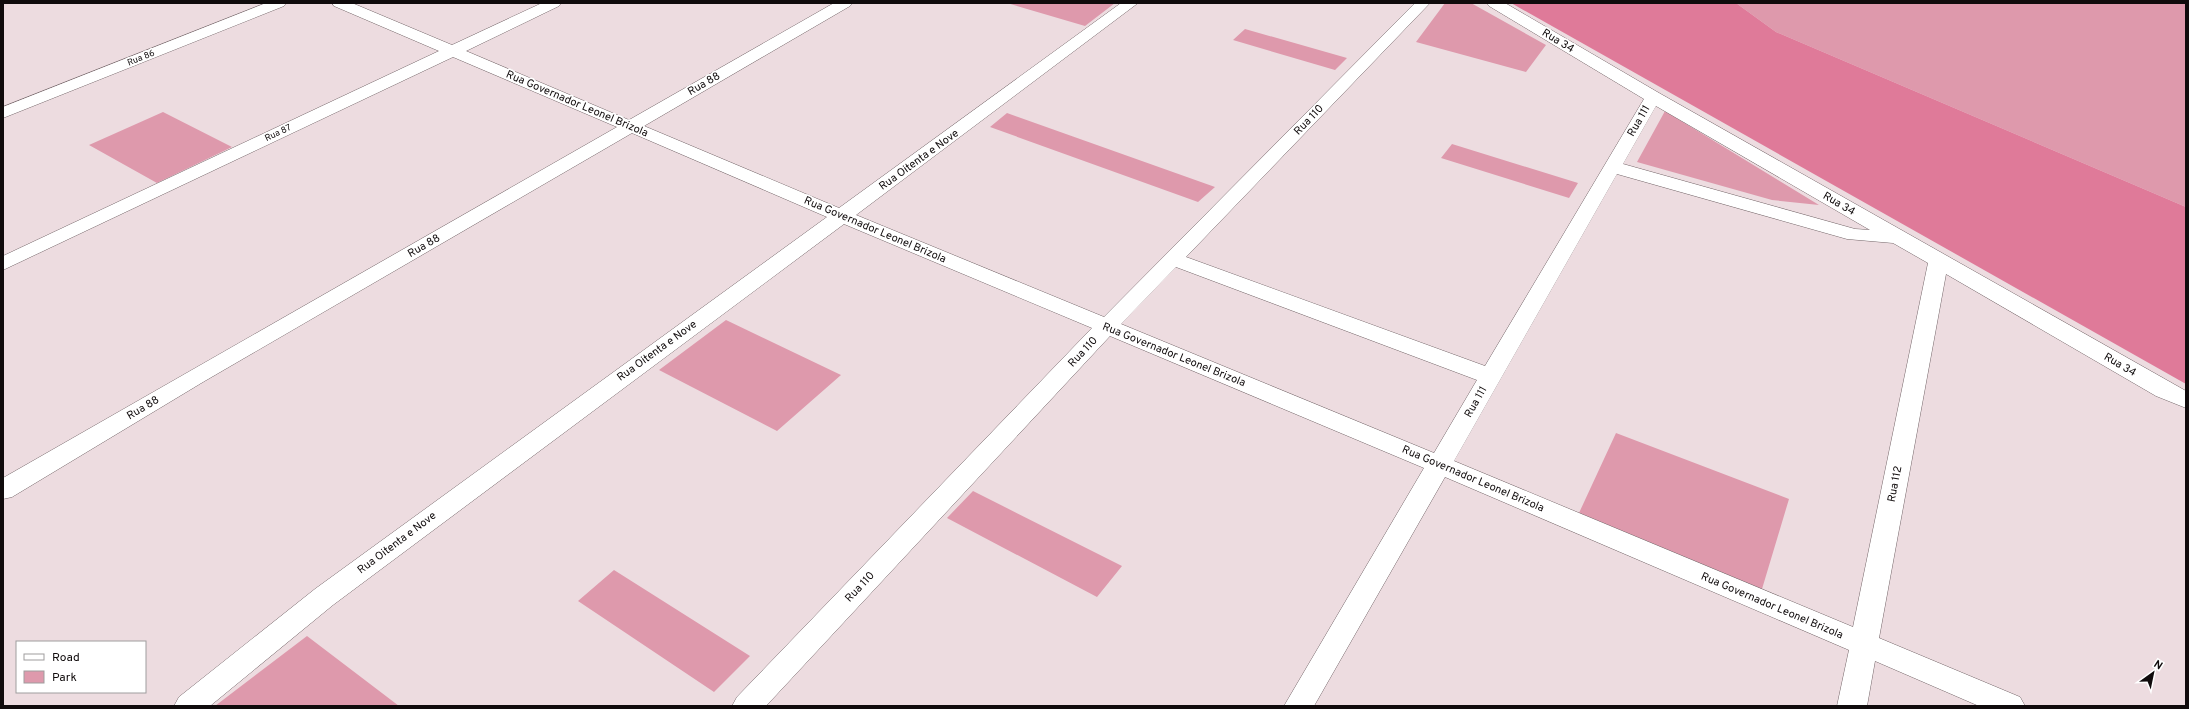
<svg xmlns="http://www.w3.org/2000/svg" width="2189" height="709" font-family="Overpass,sans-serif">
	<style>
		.green { fill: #de99ac }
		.forest { fill: #df7a99 }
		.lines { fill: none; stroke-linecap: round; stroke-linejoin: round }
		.minor-casing { stroke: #746669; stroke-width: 1 }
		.minor { fill: #fff; fill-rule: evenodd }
		.labels { text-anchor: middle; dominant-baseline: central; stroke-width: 3.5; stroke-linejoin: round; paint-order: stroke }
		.far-street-label { font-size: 9px; fill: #100b0c; stroke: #fff }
		.street-label { font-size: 11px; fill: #100b0c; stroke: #fff }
	</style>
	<rect width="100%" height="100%" fill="#eddce0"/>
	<!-- green -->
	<path class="green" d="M 1007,3 L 1115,3 L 1085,26 Z
		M 1445,3 L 1471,3 L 1546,45 L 1526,72 L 1416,42 Z
		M 1736,3 L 2186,3 L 2186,207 L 1776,32 Z
		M 1245,29 L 1347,58 L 1335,70 L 1233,40 Z
		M 1665,111 L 1819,205 L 1772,200 L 1637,162 Z
		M 163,112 L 232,147 L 157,183 L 89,145 Z
		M 1007,113 L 1215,187 L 1198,202 L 990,127 Z
		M 1452,144 L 1578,183 L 1569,198 L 1441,158 Z
		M 726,320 L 841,375 L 777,431 L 659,370 Z
		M 1616,433 L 1789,499 L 1762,589 L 1579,513 Z
		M 973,491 L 1122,566 L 1097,597 L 947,518 Z
		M 614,570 L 750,656 L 714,692 L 578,601 Z
		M 307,636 L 399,706 L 215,706 Z"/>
	<!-- forest -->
	<path class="forest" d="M 1511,3 L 1736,3 L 1776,32 L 2186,207 L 2186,384 Z"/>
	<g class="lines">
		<!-- minor casing -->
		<g class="minor-casing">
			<path id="minor" d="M 266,3 L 286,3 L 284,6 L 3,118 L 3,107 Z
				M 332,3 L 352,3 L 452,45 L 542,3 L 561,3 L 559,6 L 466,51 L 629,120 L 834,3 L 852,3 L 850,6 L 644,126 L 839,208 L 1121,3 L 1138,3 L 856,215 L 1104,317 L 1415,3 L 1430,3 L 1186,257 L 1485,366 L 1644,99 L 1489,6 L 1487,3 L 1505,3 L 1659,93 L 2186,391 L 2186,408 L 2156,396 L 1946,274 L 1879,638 L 2020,697 L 2025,706 L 1979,706 L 1875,661 L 1867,706 L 1837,706 L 1849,650 L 1445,477 L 1314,706 L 1284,706 L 1424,468 L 1110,336 L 766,706 L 732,706 L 737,697 L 1092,328 L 844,224 L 333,605 L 210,706 L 174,706 L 179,697 L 315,589 L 827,217 L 632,133 L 203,382 L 12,497 L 3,499 L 3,478 L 617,127 L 453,57 L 3,270 L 3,256 L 439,51 L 334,6 ZM 1656,106 L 1870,230 L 1855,229 L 1623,164 ZM 1617,174 L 1847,239 L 1893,243 L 1928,263 L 1853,627 L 1454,461 ZM 1176,267 L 1477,380 L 1434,453 L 1121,324 Z"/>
		</g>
		<!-- minor -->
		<use href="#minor" class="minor"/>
	</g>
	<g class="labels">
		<!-- far-street labels -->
		<g class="far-street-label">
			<text transform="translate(141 58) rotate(-22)">Rua 86</text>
			<text transform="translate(278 133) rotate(-25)">Rua 87</text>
		</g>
		<!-- street labels -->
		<g class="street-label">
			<text transform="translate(1558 41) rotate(31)">Rua 34</text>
			<text transform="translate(704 84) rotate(-30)">Rua 88</text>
			<text transform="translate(577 104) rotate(23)">Rua Governador Leonel Brizola</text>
			<text transform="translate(1309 120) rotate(-46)">Rua 110</text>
			<text transform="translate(1639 121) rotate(-60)">Rua 111</text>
			<text transform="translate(919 160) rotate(-36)">Rua Oitenta e Nove</text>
			<text transform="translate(1839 204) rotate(30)">Rua 34</text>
			<text transform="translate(875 230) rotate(23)">Rua Governador Leonel Brizola</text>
			<text transform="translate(424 246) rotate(-30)">Rua 88</text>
			<text transform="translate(657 351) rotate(-36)">Rua Oitenta e Nove</text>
			<text transform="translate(1083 352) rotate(-47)">Rua 110</text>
			<text transform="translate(1174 355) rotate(22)">Rua Governador Leonel Brizola</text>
			<text transform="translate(2120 365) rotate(30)">Rua 34</text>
			<text transform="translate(1476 402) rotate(-61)">Rua 111</text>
			<text transform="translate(143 408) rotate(-31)">Rua 88</text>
			<text transform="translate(1473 479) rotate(23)">Rua Governador Leonel Brizola</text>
			<text transform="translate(1895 484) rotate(-79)">Rua 112</text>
			<text transform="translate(397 543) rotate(-37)">Rua Oitenta e Nove</text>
			<text transform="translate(860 587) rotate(-47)">Rua 110</text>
			<text transform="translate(1772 606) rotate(23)">Rua Governador Leonel Brizola</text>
		</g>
	</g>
	<!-- border -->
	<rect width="2189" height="709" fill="none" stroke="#100b0c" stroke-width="8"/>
	<!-- legend -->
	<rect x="16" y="641" width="130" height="52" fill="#ffffff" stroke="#9f9d9e"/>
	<rect x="24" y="654" width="20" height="6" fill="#ffffff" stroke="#9f9d9e"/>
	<text x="52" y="661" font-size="12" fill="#100b0c">Road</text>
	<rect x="24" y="671" width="20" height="12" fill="#de99ac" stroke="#9f9d9e"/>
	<text x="52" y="681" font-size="12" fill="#100b0c">Park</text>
	<!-- north arrow -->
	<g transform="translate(2153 673) rotate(33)" stroke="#ffffff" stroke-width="3" paint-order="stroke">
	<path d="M0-3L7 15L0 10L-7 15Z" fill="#100b0c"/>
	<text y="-6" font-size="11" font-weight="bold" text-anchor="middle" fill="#100b0c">N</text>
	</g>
</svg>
